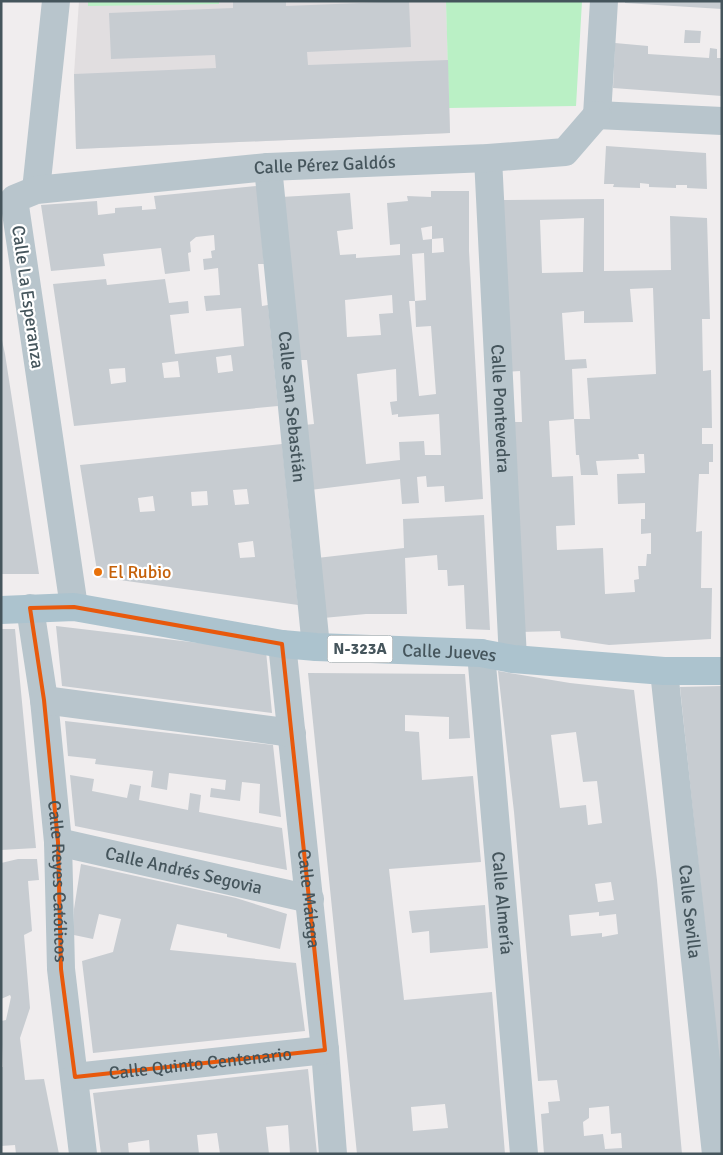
<svg xmlns="http://www.w3.org/2000/svg" width="723" height="1155" font-family="Signika,sans-serif">
	<style>
		.education { fill: #e1dee0 }
		.green { fill: #baf0c5 }
		.building { fill: #c7ccd1; fill-rule: evenodd }
		.lines { fill: none; stroke-linecap: round; stroke-linejoin: round }
		.street { stroke: #b8c5cc; stroke-width: 28 }
		.primary { stroke: #acc3ce; stroke-width: 28 }
		.marked { fill: none; stroke: #e8590c; stroke-width: 4; stroke-linejoin: round }
		.food-dot { fill: #e8710a; stroke: #fff; stroke-width: 2 }
		.labels { text-anchor: middle; dominant-baseline: central; stroke-width: 4.5; stroke-linejoin: round; paint-order: stroke }
		.shield { fill: #fff; stroke: #7d888d; stroke-width: 1 }
		.shield-label { font-size: 16px; font-weight: bold; fill: #45555c }
		.street-label { font-size: 18px; fill: #45555c; stroke: #fff }
		.food-label { font-size: 18px; fill: #c56008; stroke: #fff; text-anchor: start }
	</style>
	<rect width="100%" height="100%" fill="#f0edee"/>
	<!-- education -->
	<path class="education" d="M 79,1 L 446,1 L 450,133 L 76,149 L 74,74 Z"/>
	<!-- green -->
	<path class="green" d="M 88,1 L 219,1 L 219,4 L 88,6 Z
		M 446,1 L 582,1 L 576,106 L 449,108 Z"/>
	<!-- building -->
	<path class="building" d="M 233,1 L 286,1 L 286,6 L 409,1 L 411,47 L 307,52 L 308,65 L 448,60 L 450,133 L 76,149 L 74,74 L 216,68 L 215,55 L 111,59 L 109,13 L 233,8 Z
		M 625,1 L 722,1 L 722,9 L 625,3 Z
		M 685,30 L 701,31 L 700,43 L 684,43 Z
		M 615,43 L 648,46 L 648,54 L 709,58 L 710,48 L 717,49 L 717,58 L 722,58 L 722,96 L 613,88 Z
		M 606,146 L 706,153 L 707,189 L 687,188 L 687,185 L 676,185 L 676,188 L 649,187 L 649,184 L 640,183 L 640,188 L 613,187 L 614,184 L 604,184 Z
		M 257,186 L 264,264 L 258,264 L 262,306 L 268,305 L 278,406 L 74,426 L 53,284 L 106,279 L 107,285 L 165,279 L 169,303 L 188,301 L 189,313 L 170,315 L 175,354 L 244,346 L 241,308 L 206,311 L 204,296 L 220,295 L 218,268 L 204,270 L 203,259 L 212,258 L 211,251 L 215,250 L 214,235 L 196,237 L 190,242 L 191,252 L 188,253 L 190,271 L 165,274 L 161,248 L 103,254 L 105,266 L 51,271 L 41,205 L 97,201 L 98,215 L 115,213 L 115,208 L 142,206 L 142,210 L 156,209 L 154,196 ZM 231,355 L 233,371 L 218,373 L 216,357 ZM 178,361 L 180,377 L 164,378 L 162,363 ZM 125,368 L 126,382 L 111,384 L 109,369 Z
		M 431,191 L 469,191 L 469,251 L 483,499 L 445,502 L 444,486 L 427,487 L 426,476 L 417,477 L 419,503 L 402,504 L 400,479 L 310,490 L 304,425 L 314,424 L 307,360 L 298,360 L 281,197 L 350,193 L 353,229 L 337,231 L 340,255 L 356,254 L 356,258 L 400,255 L 400,244 L 390,245 L 387,203 L 408,201 L 407,196 L 431,197 ZM 432,226 L 432,239 L 443,238 L 444,252 L 432,253 L 432,239 L 423,240 L 421,228 ZM 424,253 L 426,300 L 415,301 L 416,327 L 431,326 L 436,394 L 419,396 L 409,301 L 415,301 L 412,254 ZM 392,295 L 393,313 L 379,314 L 381,335 L 347,337 L 345,300 ZM 396,369 L 397,401 L 390,402 L 392,415 L 398,414 L 398,417 L 439,414 L 441,455 L 425,455 L 424,441 L 399,442 L 400,460 L 366,464 L 357,374 Z
		M 604,199 L 604,271 L 671,270 L 670,216 L 707,218 L 710,319 L 702,319 L 703,371 L 711,370 L 712,428 L 702,428 L 702,444 L 713,444 L 713,462 L 709,462 L 709,474 L 699,474 L 696,532 L 702,531 L 701,588 L 712,588 L 711,639 L 609,645 L 561,638 L 560,631 L 520,632 L 509,422 L 522,422 L 520,371 L 506,372 L 497,200 ZM 584,218 L 583,272 L 542,273 L 540,220 ZM 653,288 L 656,374 L 587,378 L 590,419 L 574,419 L 576,455 L 579,455 L 581,475 L 598,475 L 596,461 L 639,459 L 638,454 L 644,454 L 645,473 L 617,474 L 618,504 L 645,503 L 645,519 L 641,519 L 641,534 L 651,533 L 651,554 L 647,554 L 646,566 L 638,566 L 639,579 L 634,580 L 635,592 L 605,594 L 603,548 L 557,550 L 556,526 L 575,525 L 573,476 L 552,477 L 549,421 L 574,419 L 572,369 L 587,368 L 586,359 L 565,360 L 562,313 L 584,311 L 584,323 L 633,322 L 630,289 Z
		M 1,336 L 5,354 L 39,574 L 1,574 Z
		M 282,444 L 298,605 L 98,577 L 80,465 ZM 247,489 L 249,504 L 235,505 L 233,490 ZM 207,491 L 208,505 L 192,506 L 191,492 ZM 153,496 L 155,511 L 140,512 L 138,498 ZM 253,541 L 255,557 L 240,558 L 238,543 Z
		M 484,515 L 490,630 L 466,629 L 464,585 L 448,586 L 447,570 L 438,570 L 437,555 L 405,558 L 407,614 L 366,614 L 323,618 L 317,558 L 404,548 L 403,519 Z
		M 56,626 L 266,651 L 272,713 L 62,686 Z
		M 1,629 L 15,629 L 36,848 L 1,850 Z
		M 498,671 L 570,683 L 634,690 L 657,880 L 682,1154 L 544,1154 L 541,1114 L 549,1113 L 548,1102 L 560,1101 L 557,1080 L 538,1081 L 514,812 ZM 576,732 L 583,782 L 597,781 L 602,823 L 588,825 L 586,805 L 560,808 L 551,735 ZM 611,882 L 614,900 L 598,902 L 595,884 ZM 599,912 L 599,916 L 616,914 L 618,934 L 602,937 L 602,933 L 571,936 L 569,915 ZM 609,1106 L 611,1134 L 621,1133 L 622,1148 L 605,1149 L 603,1134 L 584,1136 L 583,1122 L 589,1118 L 589,1108 Z
		M 308,673 L 465,674 L 470,738 L 449,739 L 449,717 L 405,715 L 405,731 L 419,732 L 422,780 L 473,776 L 481,862 L 389,869 L 404,1000 L 492,992 L 505,1154 L 357,1154 ZM 445,1104 L 448,1128 L 413,1131 L 411,1107 Z
		M 722,686 L 722,1091 L 680,687 Z
		M 65,721 L 273,745 L 281,817 L 259,813 L 260,784 L 242,782 L 240,801 L 210,797 L 211,788 L 225,790 L 226,780 L 169,773 L 167,790 L 151,787 L 153,771 L 95,764 L 96,759 L 68,756 Z
		M 70,775 L 94,779 L 92,791 L 127,798 L 130,784 L 141,786 L 139,800 L 188,810 L 190,793 L 201,795 L 199,812 L 282,828 L 287,870 L 75,826 Z
		M 18,859 L 37,859 L 39,880 L 28,881 L 32,931 L 24,935 L 30,1008 L 20,1038 L 25,1080 L 44,1079 L 59,1154 L 16,1154 L 15,1145 L 1,1146 L 1,1067 L 3,1067 L 1,1021 L 6,1020 L 11,997 L 10,995 L 1,999 L 1,863 Z
		M 81,864 L 236,898 L 287,914 L 280,949 L 227,937 L 227,934 L 177,924 L 170,950 L 296,963 L 305,1031 L 93,1053 L 82,961 L 113,952 L 121,919 L 99,914 L 93,939 L 74,935 L 74,909 Z
		M 485,905 L 488,948 L 430,953 L 429,931 L 412,933 L 409,911 Z
		M 308,1069 L 317,1154 L 290,1154 L 288,1125 L 266,1127 L 269,1154 L 220,1154 L 217,1133 L 197,1135 L 199,1154 L 150,1154 L 149,1140 L 128,1143 L 129,1154 L 101,1154 L 93,1093 Z"/>
	<g class="lines">
		<!-- street -->
		<g class="street">
			<path d="M 597,115 L 722,121"/>
			<path d="M 597,115 L 604,1"/>
			<path id="s1" d="M 488,158 L 513,659"/>
			<path id="s2" d="M 268,167 L 316,647"/>
			<path d="M 36,190 L 56,1"/>
			<path id="s3" d="M 74,607 L 14,199 L 36,190 L 268,167 L 488,158 L 565,152 L 597,115"/>
			<path id="s4" d="M 30,608 L 44,700 L 58,842 L 61,969 L 83,1154"/>
			<path id="s5" d="M 282,644 L 325,1050 L 333,1154"/>
			<path id="s6" d="M 481,653 L 524,1154"/>
			<path id="s7" d="M 664,671 L 716,1154"/>
			<path d="M 44,700 L 292,733"/>
			<path id="s8" d="M 58,842 L 310,899"/>
			<path id="s9" d="M 75,1077 L 325,1050"/>
		</g>
		<!-- primary -->
		<path class="primary" id="s10" d="M 1,610 L 74,607 L 282,644 L 316,647 L 481,653 L 513,659 L 664,671 L 722,671"/>
	</g>
	<!-- marked area -->
	<path class="marked" d="M 74,607 L 282,644 L 325,1050 L 75,1077 L 61,969 L 58,842 L 44,700 L 30,608 Z"/>
	<!-- markers -->
	<circle class="food-dot" cx="98" cy="572" r="5"/>
	<g class="labels">
		<!-- shield labels -->
		<rect class="shield" x="327.5" y="635.5" width="65" height="27" rx="4"/>
		<g class="shield-label">
			<text x="360" y="649">N-323A</text>
		</g>
		<!-- street labels -->
		<g class="street-label">
			<text stroke="none"><textPath href="#s3" startOffset="726">Calle Pérez Galdós</textPath></text>
			<text transform="translate(28 297) rotate(82)">Calle La Esperanza</text>
			<text stroke="none"><textPath href="#s2" startOffset="241">Calle San Sebastián</textPath></text>
			<text stroke="none"><textPath href="#s1" startOffset="251">Calle Pontevedra</textPath></text>
			<text stroke="none"><textPath href="#s10" startOffset="452">Calle Jueves</textPath></text>
			<text stroke="none"><textPath href="#s8" startOffset="129">Calle Andrés Segovia</textPath></text>
			<text stroke="none"><textPath href="#s4" startOffset="275">Calle Reyes Católicos</textPath></text>
			<text stroke="none"><textPath href="#s5" startOffset="256">Calle Málaga</textPath></text>
			<text stroke="none"><textPath href="#s6" startOffset="251">Calle Almería</textPath></text>
			<text stroke="none"><textPath href="#s7" startOffset="242">Calle Sevilla</textPath></text>
			<text stroke="none"><textPath href="#s9" startOffset="126">Calle Quinto Centenario</textPath></text>
		</g>
		<!-- food labels -->
		<g class="food-label">
			<text x="108" y="572">El Rubio</text>
		</g>
	</g>
	<!-- border -->
	<rect width="723" height="1155" fill="none" stroke="#45555c" stroke-width="5"/>
</svg>
